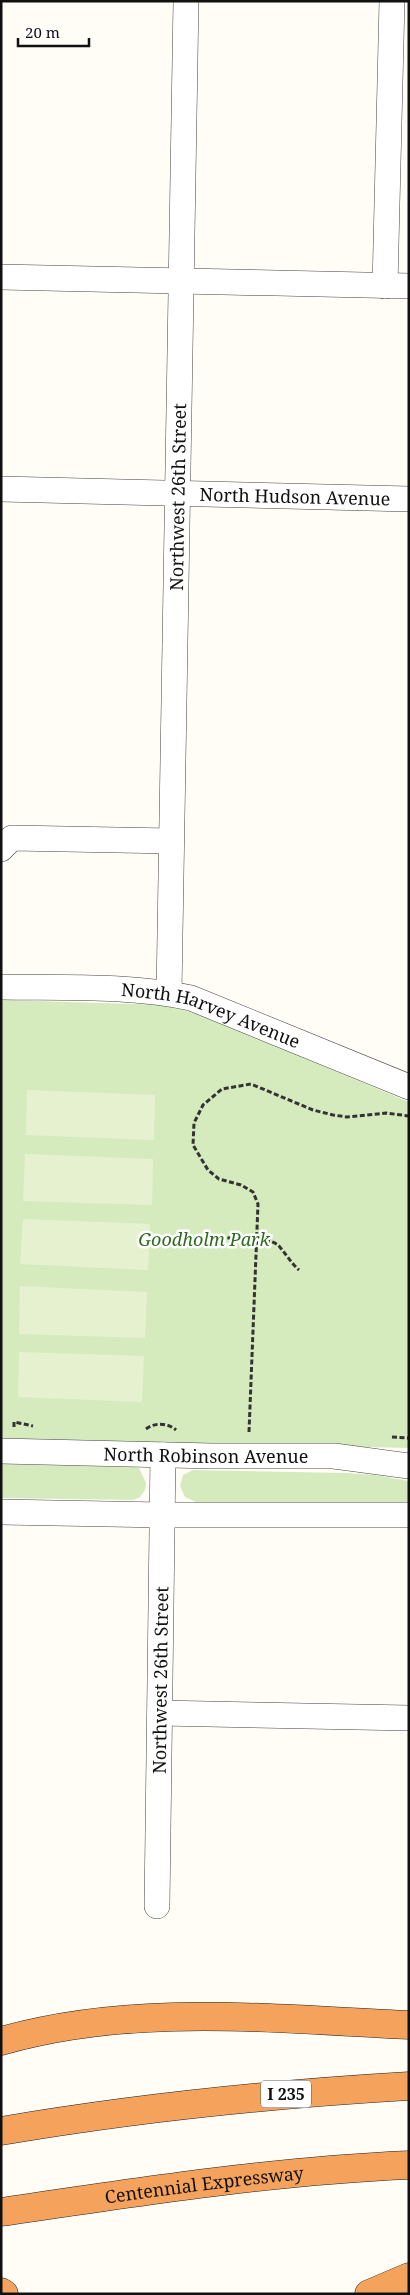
<svg xmlns="http://www.w3.org/2000/svg" width="410" height="2295" font-family="'Noto Serif',serif">
	<style>
		.green { fill: #d5ebbd }
		.pitch { fill: #e6f2cf }
		.lines { fill: none; stroke-linecap: round; stroke-linejoin: round }
		.minor-casing { stroke: #444; stroke-width: 26 }
		.highway-casing { stroke: #222; stroke-width: 29 }
		.path { stroke: #333; stroke-width: 3; stroke-dasharray: 5 2.5; stroke-linecap: butt }
		.minor { stroke: #fff; stroke-width: 25 }
		.highway { stroke: #f5a25d; stroke-width: 28 }
		.labels { text-anchor: middle; dominant-baseline: central; stroke-width: 5; stroke-linejoin: round; paint-order: stroke }
		.shield { fill: #fff; stroke: #585858; stroke-width: 1 }
		.shield-label { font-size: 16px; font-weight: bold; fill: #111 }
		.street-label { font-size: 18px; fill: #111; stroke: #fff }
		.park-label { font-size: 18px; font-style: italic; fill: #2f6b1f; stroke: #fff }
	</style>
	<rect width="100%" height="100%" fill="#fffdf5"/>
	<!-- green -->
	<path class="green" d="M 1,1000 L 169,1005 L 211,1019 L 409,1102 L 409,1448 L 1,1439 Z
		M 1,1464 L 132,1467 L 139,1468 L 146,1483 L 145,1490 L 140,1497 L 133,1500 L 1,1498 Z
		M 193,1470 L 346,1473 L 375,1475 L 409,1481 L 409,1507 L 196,1502 L 185,1497 L 180,1486 L 183,1475 Z"/>
	<!-- pitch -->
	<path class="pitch" d="M 27,1090 L 155,1095 L 154,1140 L 26,1135 Z
		M 25,1154 L 153,1159 L 152,1205 L 23,1201 Z
		M 23,1219 L 150,1224 L 148,1270 L 20,1264 Z
		M 20,1286 L 147,1292 L 145,1338 L 19,1334 Z
		M 19,1352 L 144,1356 L 142,1402 L 18,1397 Z"/>
	<g class="lines">
		<!-- minor casing -->
		<g class="minor-casing">
			<g id="minor">
				<path d="M 1,277 L 409,286"/>
				<path d="M 385,286 L 392,1"/>
				<path id="s1" d="M 1,489 L 409,499"/>
				<path d="M 1,849 L 12,838 L 171,841"/>
				<path id="s2" d="M 1,987 C 64,988 130,985 191,998 L 409,1087"/>
				<path id="s3" d="M 169,993 L 186,1"/>
				<path id="s4" d="M 1,1451 L 212,1456 L 334,1456 L 409,1466"/>
				<path d="M 1,1512 L 163,1515 L 409,1515"/>
				<path d="M 160,1713 L 409,1718"/>
				<path id="s5" d="M 157,1906 L 163,1455"/>
			</g>
		</g>
		<!-- highway casing -->
		<g class="highway-casing">
			<g id="highway">
				<path d="M 1,2041 C 134,2003 273,2019 409,2025"/>
				<path d="M 1,2131 C 136,2108 272,2094 409,2086"/>
				<path id="s6" d="M 1,2212 C 137,2192 272,2171 409,2165"/>
				<path d="M 1,2292 L 4,2294"/>
				<path d="M 369,2294 L 409,2277"/>
			</g>
		</g>
		<!-- path -->
		<path class="path" d="M 220,1238 C 235,1238 269,1236 279,1246 C 286,1254 291,1263 299,1270
			M 14,1427 L 14,1422 L 33,1426
			M 146,1429 C 155,1422 168,1423 176,1430
			M 249,1432 L 258,1204 L 253,1192 L 241,1185 L 219,1179 L 208,1170 L 193,1145 L 194,1123 L 203,1105 L 222,1089 L 251,1084 L 313,1110 L 333,1115 L 347,1117 L 386,1113 L 409,1116
			M 392,1437 L 409,1438"/>
		<!-- minor -->
		<use href="#minor" class="minor"/>
		<!-- highway -->
		<use href="#highway" class="highway"/>
	</g>
	<g class="labels">
		<!-- shield labels -->
		<rect class="shield" x="261" y="2080.5" width="50" height="27" rx="4"/>
		<g class="shield-label">
			<text x="286" y="2094">I 235</text>
		</g>
		<!-- street labels -->
		<g class="street-label">
			<text stroke="none"><textPath href="#s1" startOffset="294">North Hudson Avenue</textPath></text>
			<text stroke="none"><textPath href="#s3" startOffset="496">Northwest 26th Street</textPath></text>
			<text stroke="none"><textPath href="#s2" startOffset="214">North Harvey Avenue</textPath></text>
			<text stroke="none"><textPath href="#s4" startOffset="205">North Robinson Avenue</textPath></text>
			<text stroke="none"><textPath href="#s5" startOffset="226">Northwest 26th Street</textPath></text>
			<text stroke="none"><textPath href="#s6" startOffset="205">Centennial Expressway</textPath></text>
		</g>
		<!-- park labels -->
		<g class="park-label">
			<text x="204" y="1239">Goodholm Park</text>
		</g>
	</g>
	<!-- border -->
	<rect width="410" height="2295" fill="none" stroke="#111111" stroke-width="5"/>
	<!-- scale -->
	<path d="M18 38v8h71v-8" fill="none" stroke="#111111" stroke-width="2.5"/>
	<text x="25" y="38" font-size="15" fill="#111111" stroke="#ffffff" stroke-width="4" paint-order="stroke">20 m</text>
</svg>
